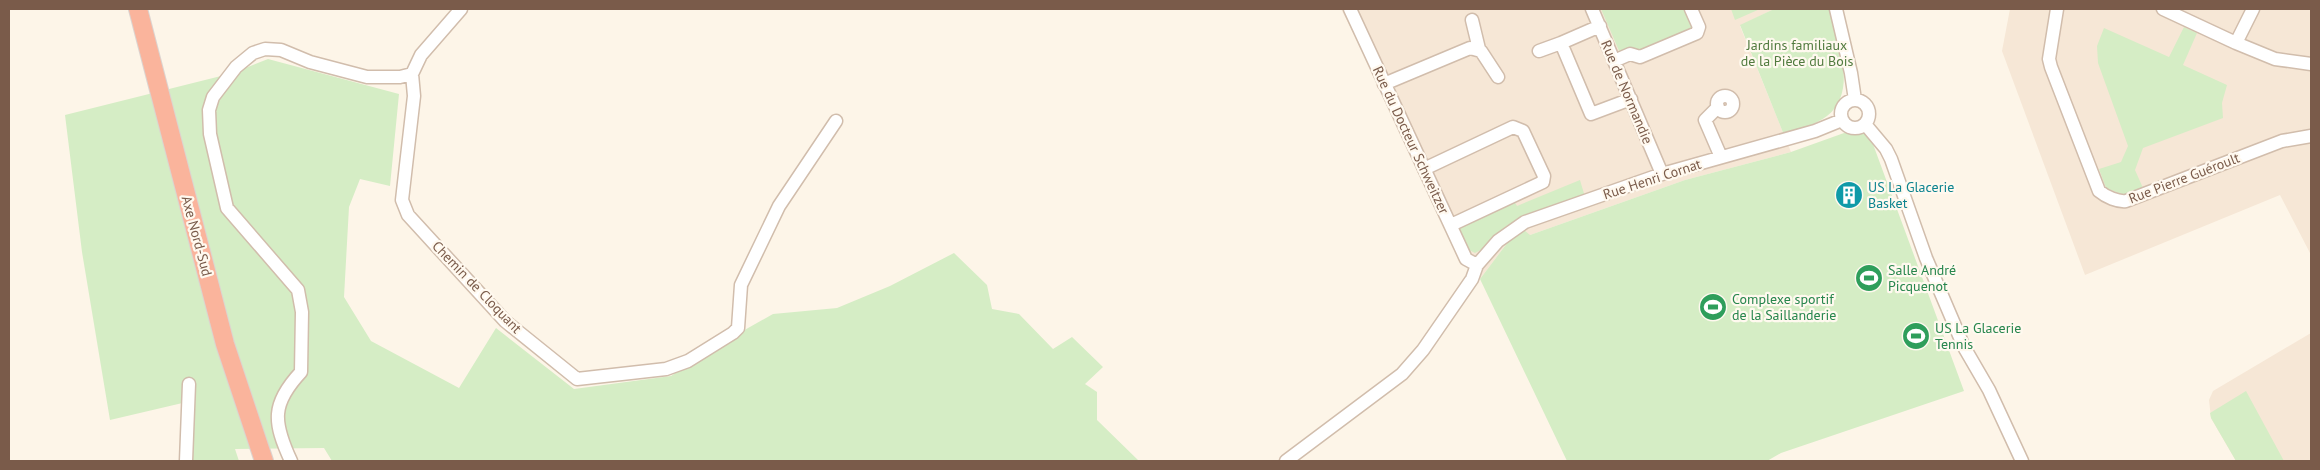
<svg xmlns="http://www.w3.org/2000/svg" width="2320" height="470" font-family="'PT Sans',sans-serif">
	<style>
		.residential { fill: #f6e7d6 }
		.green { fill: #d5edc5 }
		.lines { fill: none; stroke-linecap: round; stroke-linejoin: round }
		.minor-casing { stroke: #d1bdac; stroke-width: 15 }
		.highway-casing { stroke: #dcd4d0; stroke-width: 20 }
		.minor { stroke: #fff; stroke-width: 12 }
		.highway { stroke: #fab49c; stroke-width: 18 }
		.labels { text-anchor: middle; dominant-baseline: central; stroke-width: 4.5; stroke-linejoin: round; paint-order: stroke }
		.park-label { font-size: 14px; fill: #507a3e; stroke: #fff9ef }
		.street-label { font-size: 14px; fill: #7a5b4a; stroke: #fff9ef }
		.culture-label { font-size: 14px; fill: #0d838f; stroke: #fff9ef; text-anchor: start }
		.leisure-label { font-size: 14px; fill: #27864d; stroke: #fff9ef; text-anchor: start }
	</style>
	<rect width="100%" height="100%" fill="#fdf5e8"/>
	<!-- residential -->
	<path class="residential" d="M 1341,9 L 1774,9 L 1740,26 L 1791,152 L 1685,180 L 1530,235 L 1511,238 L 1480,279 Z
		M 2010,9 L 2311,9 L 2311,255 L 2280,195 L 2085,275 L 2002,51 Z
		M 2311,333 L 2311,461 L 2236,461 L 2211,418 L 2209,400 L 2213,391 Z"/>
	<!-- green -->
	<path class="green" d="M 1601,9 L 1685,9 L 1692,28 L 1637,52 L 1620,53 Z
		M 1731,9 L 1760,9 L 1735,20 Z
		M 1774,9 L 1829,9 C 1837,40 1859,91 1827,116 C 1815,125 1798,130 1784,135 L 1740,25 Z
		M 2184,27 L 2197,33 L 2183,65 L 2227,85 L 2222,103 L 2223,118 L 2143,148 L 2135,170 L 2143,188 L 2124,195 L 2106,188 L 2099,169 L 2121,162 L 2128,146 L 2098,63 L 2097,46 L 2104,28 L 2169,57 Z
		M 268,59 L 399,94 L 390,186 L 360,179 L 349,207 L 344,297 L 371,341 L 459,388 L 496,328 L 574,389 L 671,376 L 718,345 L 773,314 L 837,308 L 890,286 L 954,253 L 987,285 L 992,309 L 1019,314 L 1053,349 L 1072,337 L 1103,367 L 1085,384 L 1097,392 L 1097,420 L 1139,461 L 332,461 L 324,448 L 235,449 L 239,461 L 189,461 L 191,401 L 110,420 L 82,252 L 65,115 L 233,73 Z
		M 1861,126 L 1870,136 L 1964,391 L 1781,453 L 1767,461 L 1567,461 L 1480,279 L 1511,238 L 1524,230 L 1530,235 L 1685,180 L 1791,152 L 1844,133 L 1855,127 Z
		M 1580,180 L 1585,197 C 1559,206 1532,212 1508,225 C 1495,233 1487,248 1475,253 L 1467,249 L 1458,227 L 1514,201 L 1517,206 Z
		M 2246,391 L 2284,461 L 2236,461 L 2211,418 L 2210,413 Z"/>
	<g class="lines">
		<!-- minor casing -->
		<g class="minor-casing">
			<path id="minor" d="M 1350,9 L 1466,259 L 1477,265
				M 1592,9 L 1662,174
				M 1836,9 L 1851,73 L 1855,100
				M 2057,9 L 2049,59 L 2051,67 L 2099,191 C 2106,197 2118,202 2126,201 L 2282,141 L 2311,136
				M 2163,9 L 2236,43 L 2275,59 L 2311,64
				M 1472,20 L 1479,49
				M 1600,26 L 1561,43 L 1591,114 L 1631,99
				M 2236,43 L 2253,9
				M 1539,51 L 1561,43
				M 1614,61 L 1630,54 L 1640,57 L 1697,33 L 1699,27 L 1691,9
				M 412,74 L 414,96 L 402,200 L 408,215 L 505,321 L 577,379 L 666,369 L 688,361 L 733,333 L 738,328 L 741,285 L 779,206 L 836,121
				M 1384,84 L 1470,48 L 1481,51 L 1498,77
				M1717 104a8 8 0 1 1 16 0a8 8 0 1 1-16 0Z
				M1841 114a14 14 0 1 1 28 0a14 14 0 1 1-28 0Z
				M 1718,107 L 1705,120 L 1721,157
				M 1865,124 L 1886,149 L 1891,159 L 1926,258 L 1964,347 L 1989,390 L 2022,461
				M 1424,169 L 1513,127 L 1523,131 L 1544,176 L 1543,182 L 1451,225
				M 186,461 L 189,384
				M 291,461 C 273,422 271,404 301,372 L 302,312 L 298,290 L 227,208 L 210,134 L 209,110 L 213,97 L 236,67 L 253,53 L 265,49 L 281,50 L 310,62 L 367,77 L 400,77 L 412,74 L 421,55 L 461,9
				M 1286,461 L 1402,374 L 1423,350 L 1472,279 L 1477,265 L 1498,241 L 1525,222 L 1662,174 L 1815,131 L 1842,120"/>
		</g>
		<!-- highway casing -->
		<g class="highway-casing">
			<path id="highway" d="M 138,9 L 225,344 L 264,461"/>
		</g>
		<!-- minor -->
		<use href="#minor" class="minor"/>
		<!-- highway -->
		<use href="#highway" class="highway"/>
	</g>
	<!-- icons -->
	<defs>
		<g id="building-disc" transform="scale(1.4375)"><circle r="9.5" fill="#0f9aa8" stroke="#fff9ef"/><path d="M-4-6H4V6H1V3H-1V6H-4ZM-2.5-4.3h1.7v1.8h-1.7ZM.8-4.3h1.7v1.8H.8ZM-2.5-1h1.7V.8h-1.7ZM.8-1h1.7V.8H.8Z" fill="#fff"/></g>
		<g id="stadium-disc" transform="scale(1.4375)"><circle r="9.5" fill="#2e9e5b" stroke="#fff9ef"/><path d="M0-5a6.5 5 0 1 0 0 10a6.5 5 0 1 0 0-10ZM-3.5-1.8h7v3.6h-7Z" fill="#fff"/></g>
	</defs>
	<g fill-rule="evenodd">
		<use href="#building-disc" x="1849" y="195"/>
		<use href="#stadium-disc" x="1869" y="278"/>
		<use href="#stadium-disc" x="1713" y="307"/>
		<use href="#stadium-disc" x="1916" y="336"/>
	</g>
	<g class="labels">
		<!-- park labels -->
		<g class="park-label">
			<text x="1797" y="45">Jardins familiaux<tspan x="1797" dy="16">de la Pièce du Bois</tspan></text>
		</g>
		<!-- street labels -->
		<g class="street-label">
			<text transform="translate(1627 92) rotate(67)">Rue de Normandie</text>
			<text transform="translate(1411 140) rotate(65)">Rue du Docteur Schweitzer</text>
			<text transform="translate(2184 178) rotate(-21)">Rue Pierre Guéroult</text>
			<text transform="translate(1652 179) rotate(-18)">Rue Henri Cornat</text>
			<text transform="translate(197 236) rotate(75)">Axe Nord-Sud</text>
			<text transform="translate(477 287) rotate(46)">Chemin de Cloquant</text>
		</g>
		<!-- culture labels -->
		<g class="culture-label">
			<text x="1868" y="187">US La Glacerie<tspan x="1868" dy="16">Basket</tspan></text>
		</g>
		<!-- leisure labels -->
		<g class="leisure-label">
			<text x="1888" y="270">Salle André<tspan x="1888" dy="16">Picquenot</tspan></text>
			<text x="1732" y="299">Complexe sportif<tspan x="1732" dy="16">de la Saillanderie</tspan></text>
			<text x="1935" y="328">US La Glacerie<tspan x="1935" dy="16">Tennis</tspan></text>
		</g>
	</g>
	<!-- border -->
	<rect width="2320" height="470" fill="none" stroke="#7a5b4a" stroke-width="20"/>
</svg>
